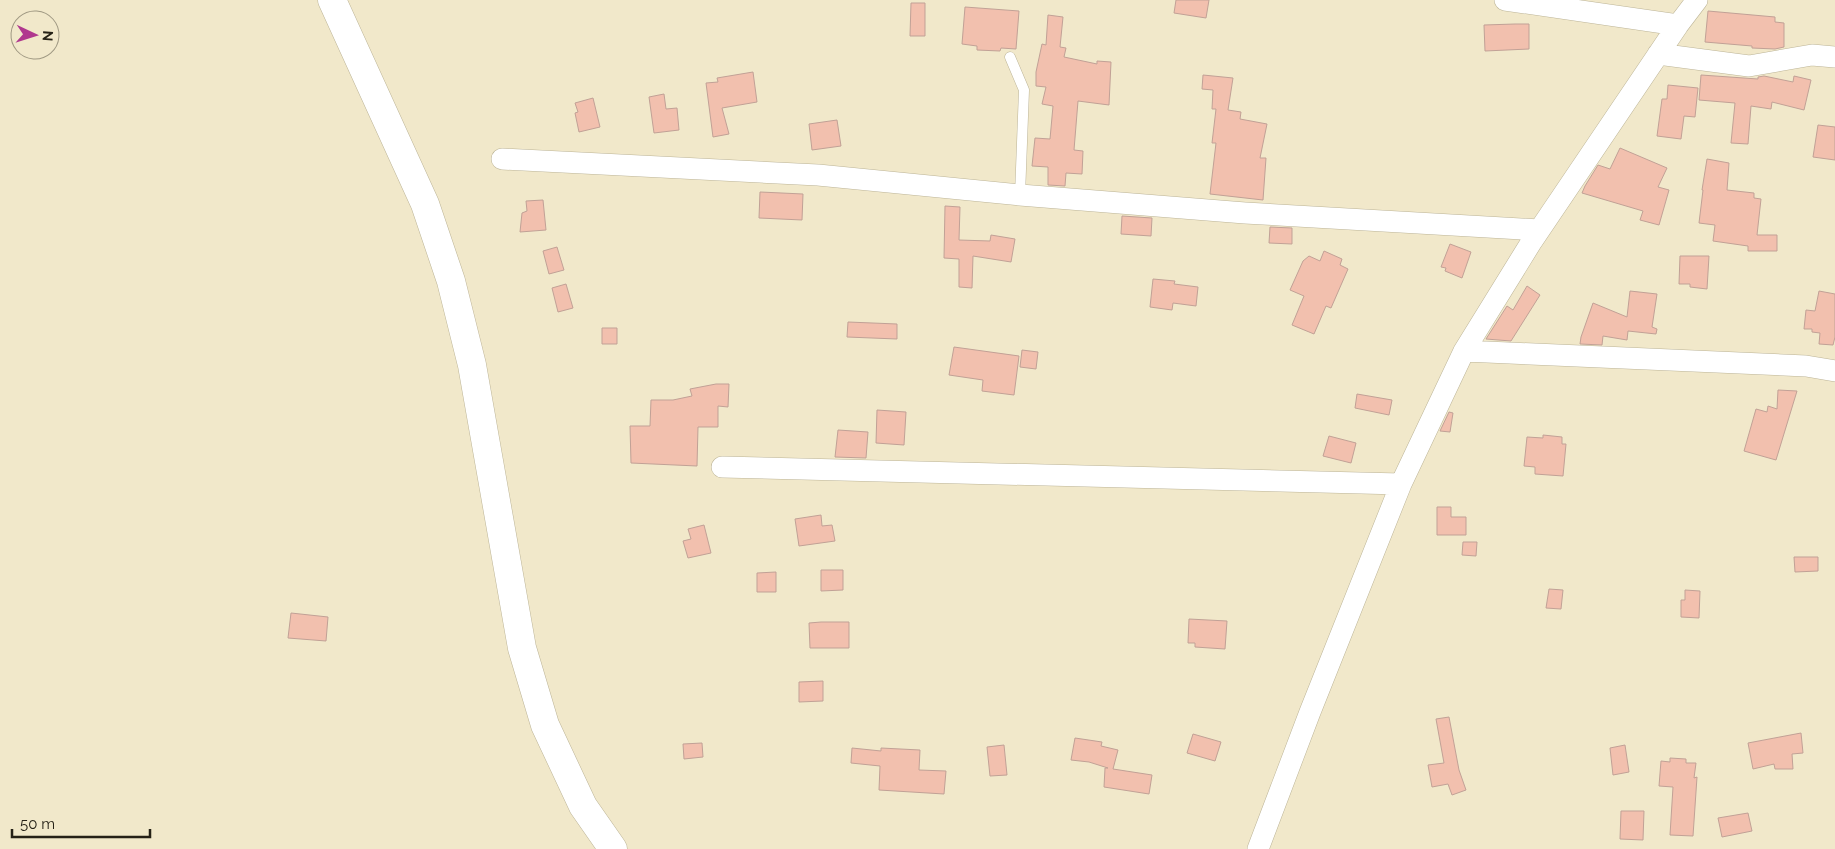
<svg xmlns="http://www.w3.org/2000/svg" width="1835" height="849" font-family="Raleway,sans-serif">
	<style>
		.building { fill: #f2c0ae; stroke: #c1a196 }
		.lines { fill: none; stroke-linecap: round; stroke-linejoin: round }
		.lane-casing { stroke: #bcb497; stroke-width: 11 }
		.street-casing { stroke: #bcb497; stroke-width: 22 }
		.secondary-casing { stroke: #bcb497; stroke-width: 29 }
		.lane { stroke: #fff; stroke-width: 10 }
		.street { stroke: #fff; stroke-width: 21 }
		.secondary { stroke: #fff; stroke-width: 28 }
	</style>
	<rect width="100%" height="100%" fill="#f1e8ca"/>
	<!-- building -->
	<path class="building" d="M 1176,0 L 1209,0 L 1206,18 L 1174,13 Z
		M 911,3 L 925,3 L 925,36 L 910,36 Z
		M 965,7 L 1019,11 L 1016,49 L 1001,48 L 1000,51 L 977,50 L 977,46 L 962,44 Z
		M 1708,11 L 1775,17 L 1775,22 L 1784,23 L 1784,47 L 1775,49 L 1752,48 L 1752,46 L 1705,42 Z
		M 1048,15 L 1063,17 L 1060,47 L 1066,48 L 1064,57 L 1097,64 L 1097,61 L 1111,62 L 1109,105 L 1078,101 L 1074,150 L 1083,151 L 1082,174 L 1066,173 L 1065,186 L 1048,185 L 1048,167 L 1032,166 L 1035,138 L 1050,139 L 1053,106 L 1042,104 L 1046,87 L 1036,86 L 1036,72 L 1042,44 L 1046,45 Z
		M 1515,24 L 1529,24 L 1529,49 L 1485,51 L 1484,25 Z
		M 753,72 L 757,102 L 722,108 L 729,134 L 713,137 L 706,83 L 718,82 L 717,78 Z
		M 1203,75 L 1233,78 L 1228,110 L 1241,112 L 1240,119 L 1267,124 L 1260,158 L 1266,158 L 1263,200 L 1210,194 L 1216,143 L 1212,143 L 1216,109 L 1212,109 L 1213,90 L 1202,89 Z
		M 1701,75 L 1758,79 L 1758,77 L 1764,76 L 1793,82 L 1794,76 L 1811,80 L 1804,110 L 1772,102 L 1771,109 L 1751,106 L 1748,144 L 1731,143 L 1735,103 L 1699,100 Z
		M 1668,85 L 1698,88 L 1695,117 L 1684,116 L 1681,139 L 1657,136 L 1662,99 L 1667,99 Z
		M 664,94 L 666,109 L 677,108 L 679,130 L 654,133 L 649,97 Z
		M 593,98 L 600,127 L 579,132 L 575,113 L 578,112 L 575,103 Z
		M 837,120 L 841,146 L 812,150 L 809,124 Z
		M 1818,125 L 1835,127 L 1835,160 L 1813,157 Z
		M 1620,148 L 1667,168 L 1658,187 L 1669,190 L 1659,225 L 1640,220 L 1643,211 L 1582,193 L 1585,186 L 1598,165 L 1610,169 Z
		M 1707,159 L 1729,163 L 1727,190 L 1754,193 L 1754,198 L 1761,199 L 1757,235 L 1777,235 L 1777,251 L 1748,251 L 1748,246 L 1713,241 L 1715,225 L 1699,223 L 1703,190 L 1702,190 Z
		M 760,192 L 803,194 L 802,220 L 759,218 Z
		M 543,200 L 546,230 L 520,232 L 522,213 L 527,211 L 526,201 Z
		M 945,206 L 960,207 L 959,240 L 990,241 L 991,235 L 1015,239 L 1011,262 L 973,256 L 972,288 L 959,287 L 959,259 L 944,258 Z
		M 1122,216 L 1152,218 L 1151,236 L 1121,234 Z
		M 1270,227 L 1292,228 L 1292,244 L 1269,243 Z
		M 1450,244 L 1471,252 L 1462,278 L 1445,271 L 1446,268 L 1441,267 Z
		M 557,247 L 564,270 L 549,274 L 543,251 Z
		M 1324,251 L 1342,259 L 1340,265 L 1348,269 L 1331,308 L 1326,306 L 1314,334 L 1292,325 L 1304,296 L 1290,290 L 1303,261 L 1309,256 L 1320,261 Z
		M 1680,256 L 1709,256 L 1707,289 L 1690,287 L 1690,284 L 1679,284 Z
		M 1153,279 L 1175,281 L 1174,284 L 1198,287 L 1196,306 L 1173,303 L 1172,310 L 1150,307 Z
		M 566,284 L 573,308 L 558,312 L 552,288 Z
		M 1527,286 L 1540,295 L 1511,341 L 1486,339 L 1507,306 L 1513,310 Z
		M 1630,291 L 1657,294 L 1652,327 L 1657,329 L 1656,334 L 1628,331 L 1627,340 L 1603,336 L 1602,345 L 1580,344 L 1581,337 L 1593,303 L 1627,317 Z
		M 1819,291 L 1835,294 L 1835,337 L 1833,345 L 1819,344 L 1820,333 L 1812,332 L 1812,329 L 1804,329 L 1806,310 L 1815,311 Z
		M 848,322 L 897,324 L 897,339 L 847,337 Z
		M 602,328 L 617,328 L 617,344 L 602,344 Z
		M 954,347 L 1019,356 L 1014,395 L 982,391 L 983,380 L 949,375 Z
		M 1022,350 L 1038,352 L 1036,369 L 1020,367 Z
		M 716,384 L 729,384 L 728,407 L 718,406 L 718,427 L 698,427 L 697,466 L 631,463 L 630,426 L 650,426 L 651,400 L 673,400 L 692,396 L 690,389 Z
		M 1778,390 L 1797,391 L 1776,460 L 1744,451 L 1756,409 L 1767,412 L 1768,406 L 1777,409 Z
		M 1357,394 L 1392,400 L 1389,415 L 1355,408 Z
		M 877,410 L 906,412 L 904,445 L 876,443 Z
		M 1449,412 L 1453,413 L 1450,432 L 1440,431 Z
		M 838,430 L 868,432 L 866,458 L 835,457 Z
		M 1543,435 L 1562,437 L 1562,444 L 1566,444 L 1563,476 L 1535,474 L 1535,467 L 1524,466 L 1527,437 L 1543,438 Z
		M 1329,436 L 1356,443 L 1351,463 L 1323,456 Z
		M 1437,507 L 1451,507 L 1451,517 L 1466,517 L 1466,535 L 1437,535 Z
		M 821,515 L 822,526 L 832,525 L 835,541 L 799,546 L 795,519 Z
		M 704,525 L 711,553 L 688,558 L 683,541 L 691,539 L 688,529 Z
		M 1463,542 L 1477,542 L 1476,556 L 1462,555 Z
		M 1794,557 L 1818,557 L 1818,571 L 1795,572 Z
		M 821,570 L 843,570 L 843,590 L 821,591 Z
		M 776,572 L 776,592 L 757,592 L 757,573 Z
		M 1549,589 L 1563,590 L 1561,609 L 1546,608 Z
		M 1685,590 L 1700,591 L 1699,618 L 1681,617 L 1681,600 L 1685,600 Z
		M 291,613 L 328,617 L 326,641 L 288,638 Z
		M 1189,619 L 1227,621 L 1225,649 L 1195,647 L 1195,643 L 1188,643 Z
		M 821,622 L 849,622 L 849,648 L 810,648 L 809,623 Z
		M 823,681 L 823,701 L 799,702 L 799,682 Z
		M 1449,717 L 1459,770 L 1466,790 L 1452,795 L 1448,784 L 1432,787 L 1428,765 L 1444,763 L 1436,719 Z
		M 1801,733 L 1803,753 L 1792,754 L 1793,769 L 1775,769 L 1774,764 L 1753,769 L 1748,743 Z
		M 1193,734 L 1221,742 L 1215,761 L 1187,753 Z
		M 1075,738 L 1102,742 L 1101,746 L 1118,750 L 1113,769 L 1152,775 L 1149,794 L 1104,787 L 1105,768 L 1108,768 L 1089,762 L 1071,760 Z
		M 702,743 L 703,757 L 684,759 L 683,744 Z
		M 1004,745 L 1007,775 L 990,776 L 987,747 Z
		M 1625,745 L 1629,772 L 1613,775 L 1610,748 Z
		M 852,748 L 881,751 L 881,748 L 920,750 L 919,770 L 946,771 L 944,794 L 879,790 L 880,766 L 851,763 Z
		M 1670,758 L 1686,759 L 1686,763 L 1696,763 L 1694,778 L 1697,777 L 1693,836 L 1670,835 L 1673,787 L 1659,786 L 1661,761 L 1670,762 Z
		M 1621,811 L 1644,811 L 1643,840 L 1620,839 Z
		M 1748,813 L 1752,831 L 1722,837 L 1718,818 Z"/>
	<g class="lines">
		<!-- lane casing -->
		<g class="lane-casing">
			<path id="lane" d="M 1010,57 L 1024,90 L 1020,195"/>
		</g>
		<!-- street casing -->
		<g class="street-casing">
			<path id="street" d="M 1505,0 L 1678,25
				M 1658,54 L 1749,66 L 1812,55 L 1835,57
				M 502,159 L 818,175 L 1020,195 L 1245,213 L 1539,230
				M 1464,351 L 1806,366 L 1835,371
				M 722,467 L 1401,484
				M 1258,849 L 1310,712 L 1401,484 L 1464,351 L 1532,241 L 1678,25 L 1697,0"/>
		</g>
		<!-- secondary casing -->
		<g class="secondary-casing">
			<path id="secondary" d="M 332,0 L 425,204 L 451,281 L 472,365 L 522,648 L 545,725 L 583,806 L 613,849"/>
		</g>
		<!-- lane -->
		<use href="#lane" class="lane"/>
		<!-- street -->
		<use href="#street" class="street"/>
		<!-- secondary -->
		<use href="#secondary" class="secondary"/>
	</g>
	<!-- north arrow -->
	<g transform="translate(35 35) rotate(94)"><circle r="24" fill="#f1e8ca" stroke="#9f9882"/>
	<path d="M0-4L9 19L0 12L-9 19Z" fill="#b0388e"/>
	<text y="-8" font-size="14" font-weight="bold" text-anchor="middle" fill="#252116">N</text>
	</g>
	<!-- scale -->
	<path d="M12 829v8h138v-8" fill="none" stroke="#252116" stroke-width="2.5"/>
	<text x="20" y="829" font-size="15" fill="#252116" stroke="#f1e8ca" stroke-width="4" paint-order="stroke">50 m</text>
</svg>
